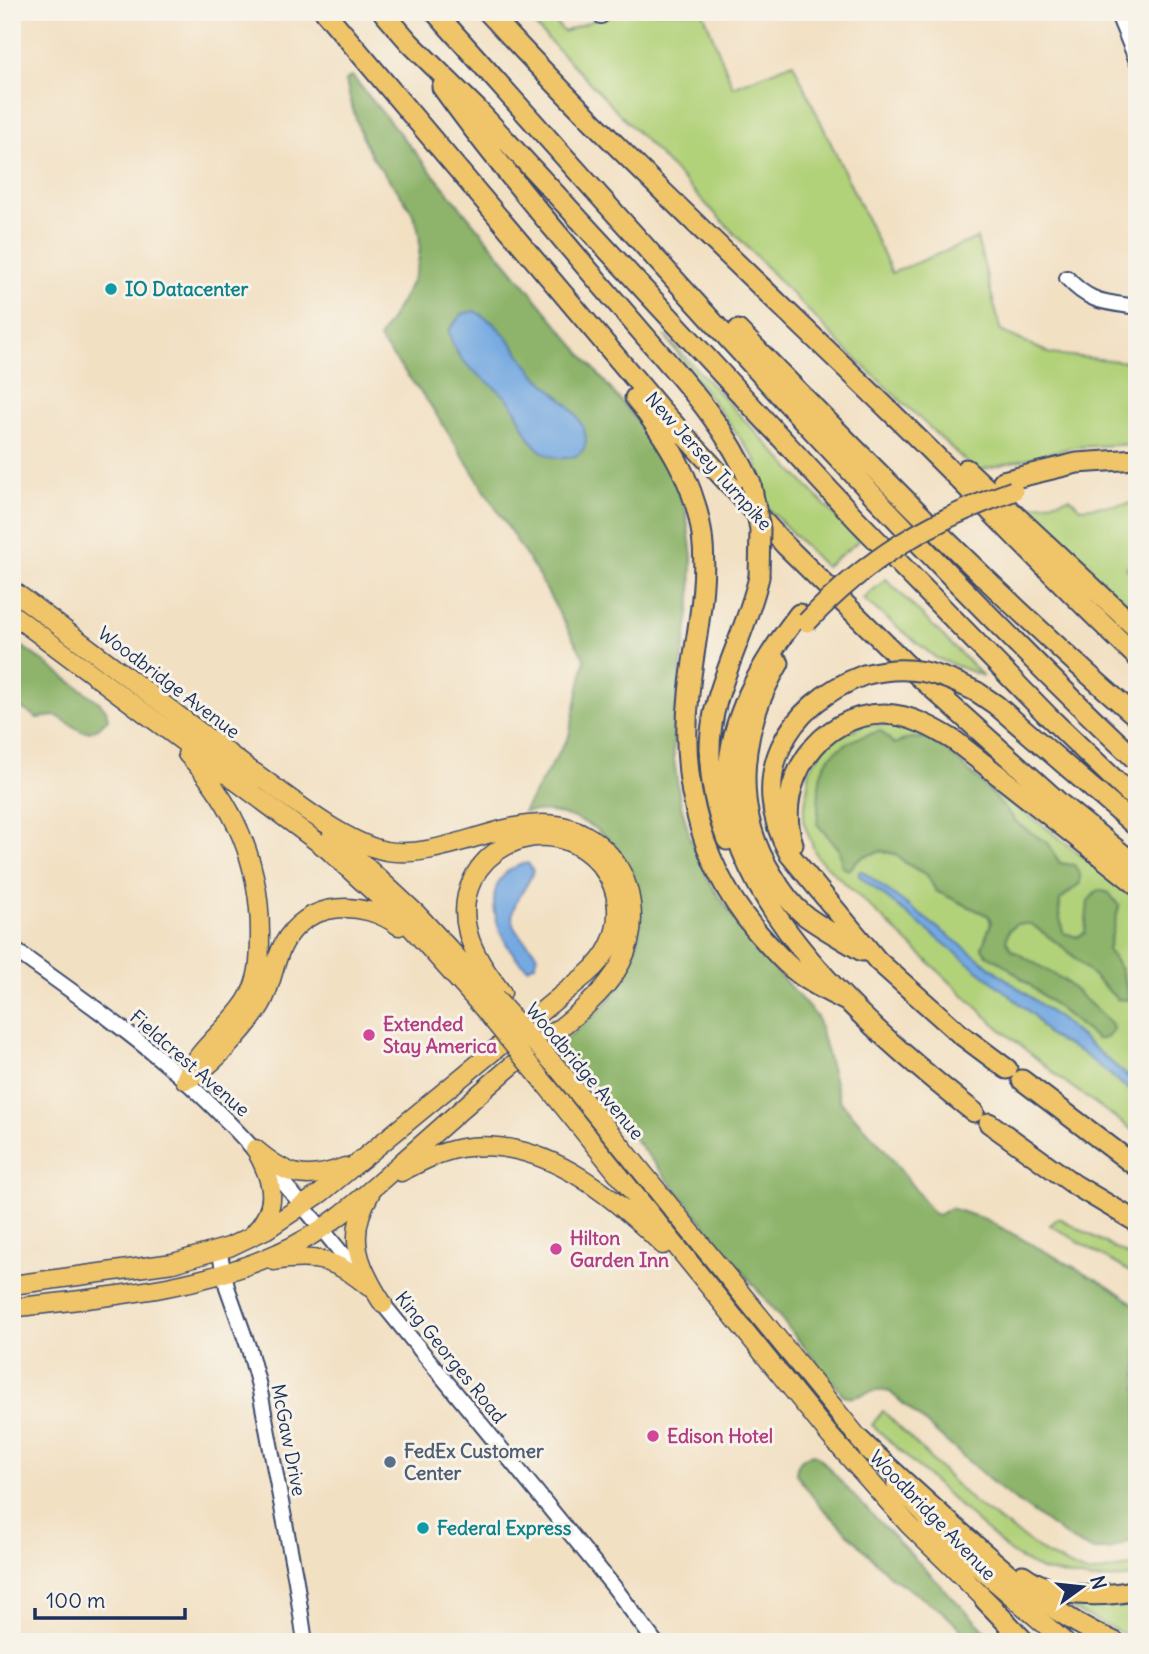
<svg xmlns="http://www.w3.org/2000/svg" width="1149" height="1654" font-family="Delius,sans-serif">
	<style>
		.green { fill: #b2d27a; stroke: #66806c; stroke-width: 2 }
		.forest { fill: #8db46a; stroke: #547264; stroke-width: 2 }
		.water { fill: #74a9e1; stroke: #486ca0; stroke-width: 2 }
		.lines { fill: none; stroke-linecap: round; stroke-linejoin: round }
		.minor-casing { stroke: #3b4a6d; stroke-width: 18 }
		.major-casing { stroke: #3b4a6d; stroke-width: 21 }
		.highway-casing { stroke: #3b4a6d; stroke-width: 23 }
		.minor { stroke: #fff; stroke-width: 14 }
		.major { stroke: #f0c469; stroke-width: 18 }
		.highway { stroke: #f0c469; stroke-width: 19 }
		.major-bridge-casing { stroke: #3b4a6d; stroke-width: 21; stroke-linecap: butt }
		.highway-bridge-casing { stroke: #3b4a6d; stroke-width: 23; stroke-linecap: butt }
		.major-bridge { stroke: #f0c469; stroke-width: 18 }
		.highway-bridge { stroke: #f0c469; stroke-width: 19 }
		.culture-dot { fill: #0f9aa8; stroke: #f7f3e8; stroke-width: 2.5 }
		.hotel-dot { fill: #d1479c; stroke: #f7f3e8; stroke-width: 2.5 }
		.service-dot { fill: #5c6f8a; stroke: #f7f3e8; stroke-width: 2.5 }
		.labels { text-anchor: middle; dominant-baseline: central; stroke-width: 6; stroke-linejoin: round; paint-order: stroke }
		.culture-label { font-size: 19px; font-weight: bold; fill: #0d838f; stroke: #f7f3e8; text-anchor: start }
		.street-label { font-size: 19px; fill: #1b2f5e; stroke: #f7f3e8 }
		.hotel-label { font-size: 19px; font-weight: bold; fill: #b23c85; stroke: #f7f3e8; text-anchor: start }
		.service-label { font-size: 19px; font-weight: bold; fill: #4e5e75; stroke: #f7f3e8; text-anchor: start }
	</style>
	<rect width="100%" height="100%" fill="#f7f3e8"/>
	<filter id="ink" filterUnits="userSpaceOnUse"><feTurbulence type="fractalNoise" baseFrequency=".0143" numOctaves="2"/><feDisplacementMap in="SourceGraphic" scale="14" xChannelSelector="R" yChannelSelector="G"/><feConvolveMatrix kernelMatrix="1 2 1 2 8 2 1 2 1" color-interpolation-filters="sRGB"/></filter>
	<filter id="wash" filterUnits="userSpaceOnUse"><feTurbulence type="fractalNoise" baseFrequency=".00686" numOctaves="4" result="noise"/><feDisplacementMap in="SourceGraphic" scale="28" xChannelSelector="R" yChannelSelector="G"/><feGaussianBlur stdDeviation="1.57" result="paint"/><feColorMatrix in="noise" values="0 0 0 0 0 0 0 0 0 0 0 0 0 0 0 0 0 1.4 0 .05"/><feComposite in="paint" operator="in"/></filter>
	<g filter="url(#wash)">
		<rect width="100%" height="100%" fill="#f2e0c3"/>
		<!-- green -->
		<path class="green" d="M 522,12 L 546,12 L 564,32 L 613,12 L 703,12 L 733,87 L 793,63 L 892,273 L 977,238 L 1001,331 L 1051,354 L 1137,363 L 1137,444 L 1074,447 L 976,471 L 843,347 Z
			M 664,335 L 859,541 L 825,567 L 766,506 L 756,460 Z
			M 1070,498 L 1080,508 L 1137,503 L 1137,553 L 1126,568 L 1137,578 L 1137,615 L 1023,508 Z
			M 886,579 L 983,676 L 936,658 L 863,599 Z
			M 865,724 L 904,726 L 928,739 L 910,738 L 820,778 L 818,824 L 839,849 L 856,862 L 864,856 L 882,851 L 895,854 L 907,864 L 927,875 L 936,891 L 989,916 L 991,923 L 982,948 L 987,955 L 1005,965 L 1097,1039 L 1065,981 L 1012,950 L 1006,941 L 1009,930 L 1016,924 L 1031,924 L 1067,950 L 1117,999 L 1121,970 L 1108,950 L 1119,906 L 1085,933 L 1077,937 L 1063,933 L 1059,913 L 1060,899 L 1080,883 L 1060,863 L 1047,843 L 1018,824 L 986,787 L 1044,826 L 1137,899 L 1137,1133 L 1065,1082 L 998,1027 L 817,857 L 803,821 L 810,768 L 829,741 Z
			M 1059,1218 L 1137,1260 L 1137,1276 L 1050,1225 Z
			M 883,1411 L 973,1502 L 1049,1556 L 1087,1574 L 1137,1566 L 1137,1577 L 1091,1580 L 1041,1570 L 1012,1554 L 872,1425 Z
			M 1137,1599 L 1137,1640 L 1055,1601 Z"/>
		<!-- forest -->
		<path class="forest" d="M 352,76 L 643,428 L 671,469 L 686,512 L 692,556 L 691,600 L 673,725 L 674,760 L 680,801 L 691,841 L 710,883 L 761,954 L 817,1017 L 840,1101 L 885,1150 L 933,1213 L 938,1215 L 950,1208 L 985,1219 L 1109,1286 L 1137,1306 L 1137,1534 L 1127,1543 L 1109,1550 L 1091,1550 L 1073,1541 L 1000,1489 L 890,1392 C 870,1386 857,1402 844,1396 L 558,1045 C 582,1026 606,1008 622,981 C 669,902 619,802 523,812 L 569,736 L 585,660 L 537,573 L 429,403 L 379,339 C 389,320 412,288 417,268 C 430,213 397,196 371,155 C 361,138 349,100 346,80 Z
			M 12,639 L 99,702 L 106,710 L 108,719 L 98,728 L 89,732 L 81,731 L 57,716 L 37,718 L 12,702 Z
			M 881,731 L 894,744 L 910,738 L 928,739 L 949,752 L 986,787 L 1018,824 L 1047,843 L 1060,863 L 1074,865 L 1080,874 L 1080,883 L 1060,900 L 1059,913 L 1063,933 L 1077,937 L 1085,933 L 1088,901 L 1098,890 L 1109,893 L 1119,906 L 1108,950 L 1121,970 L 1130,1000 L 1117,999 L 1067,950 L 1031,924 L 1016,924 L 1009,930 L 1006,941 L 1012,950 L 1065,981 L 1111,1023 L 1113,1029 C 1109,1037 1106,1040 1097,1039 L 1005,965 L 987,955 L 982,948 L 991,923 L 989,916 L 936,891 L 927,875 L 907,864 L 895,854 L 882,851 L 864,856 L 856,862 L 849,870 L 842,867 L 839,849 L 817,824 C 819,809 818,794 820,779 C 824,750 855,737 881,731 Z
			M 814,1454 L 819,1457 L 855,1497 L 996,1642 L 974,1642 L 943,1612 L 890,1576 L 817,1502 L 796,1474 C 797,1462 802,1456 814,1454 Z"/>
		<!-- water -->
		<path class="water" d="M 474,311 C 508,328 513,350 537,376 C 554,393 578,408 585,433 C 592,460 558,464 541,451 C 524,438 521,412 506,397 C 483,375 454,365 449,330 L 462,314 Z
			M 528,863 L 533,871 C 528,890 504,907 515,929 C 521,939 531,945 537,955 L 535,964 L 528,968 C 495,945 472,873 528,863 Z
			M 862,871 L 1061,1020 L 1137,1084 L 1137,1096 L 1081,1052 L 1049,1036 L 1033,1015 L 1009,995 L 859,876 L 859,872 Z"/>
	</g>
	<g filter="url(#ink)">
		<g class="lines">
			<!-- minor casing -->
			<g class="minor-casing">
				<path id="minor" d="M 600,12 L 601,16
					M 1117,12 L 1137,61
					M 1123,26 L 1137,21
					M 1067,278 C 1090,303 1104,302 1137,307
					M 12,948 C 64,986 117,1022 166,1064 C 240,1126 300,1202 361,1277
					M 219,1250 L 227,1287 L 249,1349 L 259,1386 L 296,1581 L 305,1642
					M 378,1298 L 614,1587 L 655,1642"/>
			</g>
			<!-- major casing -->
			<g class="major-casing">
				<path id="major" d="M 12,590 L 261,778
					M 12,614 L 327,849 L 407,923 L 483,1008
					M 332,835 L 417,914 L 493,996
					M 561,1072 L 870,1452
					M 185,1080 C 197,1048 229,1029 247,1000 C 260,979 260,957 260,933 C 260,864 235,804 187,754
					M 185,1080 C 206,1074 253,1021 263,1001 C 272,983 274,962 283,945 C 306,900 363,899 399,926
					M 546,1085 L 830,1436 L 909,1525 L 994,1608
					M 255,1149 C 287,1176 305,1182 345,1167
					M 401,1172 C 420,1162 439,1152 461,1148 C 540,1135 610,1193 663,1245
					M 370,1194 C 345,1236 359,1267 383,1304
					M 253,1234 C 279,1208 274,1184 258,1154
					M 274,1261 C 316,1254 337,1260 369,1287
					M 12,1285 L 173,1263 L 229,1247 L 267,1229 L 321,1193 L 587,974 C 607,957 618,936 617,909 C 617,893 610,877 600,865 C 548,802 447,853 468,933 C 474,956 489,975 502,993
					M 12,1308 C 102,1297 194,1291 278,1253 C 325,1233 364,1196 402,1162 C 437,1131 473,1099 509,1068 C 544,1038 600,1004 621,963 C 640,926 634,878 604,849 C 540,786 459,863 386,851 C 344,843 289,797 254,772
					M 896,1484 L 957,1549 L 1065,1642"/>
			</g>
			<!-- highway casing -->
			<g class="highway-casing">
				<path id="highway" d="M 325,12 L 662,411 L 786,546 L 915,673 L 1063,806 L 1137,866
					M 383,12 L 410,43 L 477,109 L 857,520 L 1047,715 L 1137,801
					M 435,12 C 663,267 889,525 1137,761
					M 488,12 C 616,152 757,281 893,414 C 976,494 1053,578 1137,657
					M 442,87 C 501,169 567,245 633,322 C 676,373 724,421 751,484
					M 738,330 C 868,462 996,596 1137,717
					M 635,398 C 667,439 695,482 702,535 C 709,588 694,641 689,694 C 679,786 703,875 767,943 C 777,954 786,965 798,973 C 813,985 831,993 848,1002
					M 966,469 L 1137,629
					M 1003,481 L 1077,463 L 1137,459
					M 799,614 C 761,663 726,721 728,787 C 732,911 883,1041 974,1112
					M 779,663 C 739,729 731,810 773,876 C 781,890 791,904 803,914 C 821,928 843,939 862,951
					M 864,675 C 785,705 746,777 790,855 L 878,961 L 960,1034 L 1007,1069
					M 977,692 L 996,705 L 1137,827
					M 727,840 C 710,795 704,747 717,701 C 729,659 749,620 759,577
					M 793,844 C 773,784 819,713 885,714 C 911,715 934,728 955,741 L 1137,885
					M 1022,1080 L 1137,1167
					M 989,1123 L 1075,1185 L 1137,1222
					M 861,1441 C 895,1474 931,1506 967,1538 C 1013,1579 1058,1618 1115,1642
					M 1023,1575 C 1054,1598 1101,1598 1137,1590
					M 985,1600 L 1025,1642"/>
			</g>
			<!-- minor -->
			<use href="#minor" class="minor"/>
			<!-- major -->
			<use href="#major" class="major"/>
			<!-- highway -->
			<use href="#highway" class="highway"/>
			<!-- major-bridge casing -->
			<g class="major-bridge-casing">
				<path id="major-bridge" d="M 495,998 L 561,1072
					M 483,1008 L 546,1085"/>
			</g>
			<!-- highway-bridge casing -->
			<g class="highway-bridge-casing">
				<path id="highway-bridge" d="M 751,484 L 760,529 L 759,577
					M 807,622 C 867,558 931,520 1013,491
					M 864,675 C 908,663 937,672 977,692"/>
			</g>
			<!-- major-bridge -->
			<use href="#major-bridge" class="major-bridge"/>
			<!-- highway-bridge -->
			<use href="#highway-bridge" class="highway-bridge"/>
		</g>
	</g>
	<!-- markers -->
	<g class="culture-dot">
		<circle cx="111" cy="289" r="7"/>
		<circle cx="423" cy="1528" r="7"/>
	</g>
	<g class="hotel-dot">
		<circle cx="369" cy="1035" r="7"/>
		<circle cx="556" cy="1249" r="7"/>
		<circle cx="653" cy="1436" r="7"/>
	</g>
	<circle class="service-dot" cx="390" cy="1462" r="7"/>
	<g class="labels">
		<!-- culture labels -->
		<g class="culture-label">
			<text x="125" y="289">IO Datacenter</text>
			<text x="437" y="1528">Federal Express</text>
		</g>
		<!-- street labels -->
		<g class="street-label">
			<text transform="translate(709 461) rotate(48)">New Jersey Turnpike</text>
			<text transform="translate(169 682) rotate(37)">Woodbridge Avenue</text>
			<text transform="translate(190 1063) rotate(41)">Fieldcrest Avenue</text>
			<text transform="translate(585 1071) rotate(50)">Woodbridge Avenue</text>
			<text transform="translate(451 1357) rotate(51)">King Georges Road</text>
			<text transform="translate(289 1440) rotate(79)">McGaw Drive</text>
			<text transform="translate(933 1515) rotate(46)">Woodbridge Avenue</text>
		</g>
		<!-- hotel labels -->
		<g class="hotel-label">
			<text x="383" y="1024">Extended<tspan x="383" dy="22">Stay America</tspan></text>
			<text x="570" y="1238">Hilton<tspan x="570" dy="22">Garden Inn</tspan></text>
			<text x="667" y="1436">Edison Hotel</text>
		</g>
		<!-- service labels -->
		<g class="service-label">
			<text x="404" y="1451">FedEx Customer<tspan x="404" dy="22">Center</tspan></text>
		</g>
	</g>
	<!-- margin -->
	<rect width="1149" height="1654" fill="none" stroke="#f7f3e8" stroke-width="42"/>
	<!-- north arrow -->
	<g transform="translate(1082 1587) rotate(75)" stroke="#f7f3e8" stroke-width="5" paint-order="stroke">
	<path d="M0-5L12 26L0 18L-12 26Z" fill="#1b2f5e"/>
	<text y="-10" font-size="19" font-weight="bold" text-anchor="middle" fill="#1b2f5e">N</text>
	</g>
	<!-- scale -->
	<path d="M35 1608v10h150v-10" fill="none" stroke="#1b2f5e" stroke-width="3.5"/>
	<text x="46" y="1608" font-size="21" fill="#1b2f5e" stroke="#f7f3e8" stroke-width="5" paint-order="stroke">100 m</text>
</svg>
